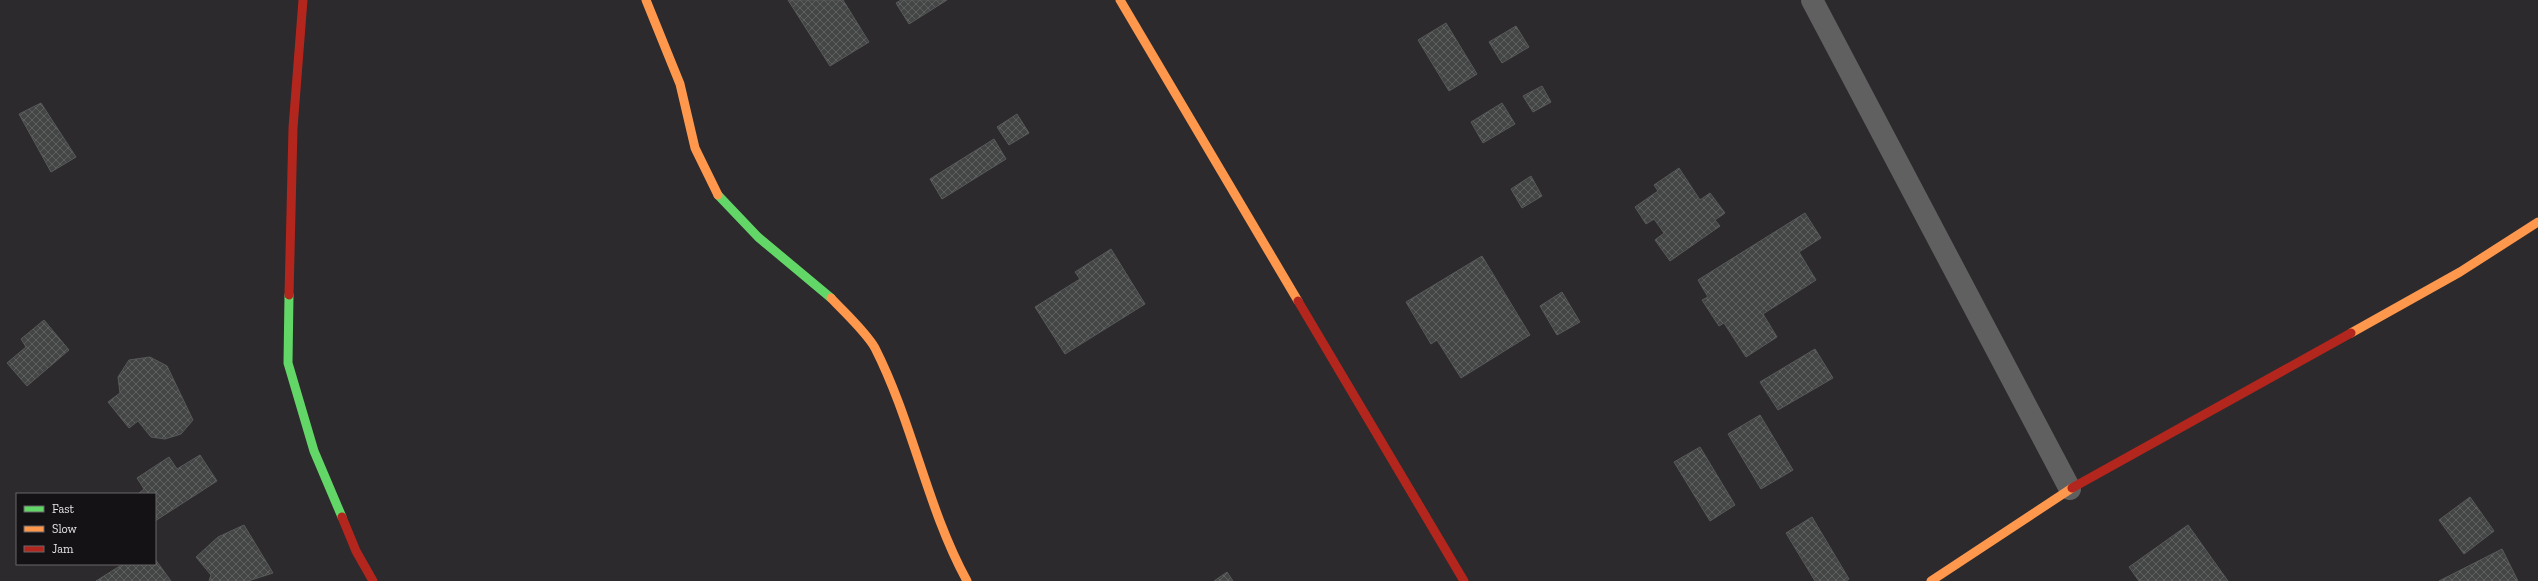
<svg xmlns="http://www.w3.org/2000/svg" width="2538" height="581" font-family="'Zilla Slab',serif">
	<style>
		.building { fill: url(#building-cross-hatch); stroke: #58595a }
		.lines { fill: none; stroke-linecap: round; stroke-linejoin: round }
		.street { stroke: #616061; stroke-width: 22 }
		.fast { stroke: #63d668; stroke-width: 9 }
		.slow { stroke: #ff974d; stroke-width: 9 }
		.jam { stroke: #b3261e; stroke-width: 9 }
	</style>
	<defs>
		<pattern id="building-cross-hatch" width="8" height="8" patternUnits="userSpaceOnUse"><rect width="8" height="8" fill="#444545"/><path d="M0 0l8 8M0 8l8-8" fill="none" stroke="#5f6060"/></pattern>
	</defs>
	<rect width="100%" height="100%" fill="#2c2a2c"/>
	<!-- building -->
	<path class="building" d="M 788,0 L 843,0 L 869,42 L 830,66 Z
		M 901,0 L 947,0 L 909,24 L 896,3 Z
		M 1446,23 L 1477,74 L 1449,91 L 1418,40 Z
		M 1516,26 L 1529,47 L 1502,63 L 1489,42 Z
		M 1542,86 L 1551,102 L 1533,112 L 1523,96 Z
		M 41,103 L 76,157 L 51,172 L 19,114 Z
		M 1502,103 L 1515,124 L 1483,143 L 1471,122 Z
		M 1017,114 L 1029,133 L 1009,145 L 997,127 Z
		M 994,139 L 1006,159 L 942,199 L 930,179 Z
		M 1679,168 L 1700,200 L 1710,193 L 1725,213 L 1715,220 L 1720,226 L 1670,261 L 1655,240 L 1664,233 L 1654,219 L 1646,224 L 1635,207 L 1658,191 L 1654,185 Z
		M 1531,176 L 1542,196 L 1522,208 L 1511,189 Z
		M 1805,213 L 1821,238 L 1799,252 L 1816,280 L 1763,314 L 1777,337 L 1746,357 L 1724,323 L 1719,326 L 1702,300 L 1708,297 L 1698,280 Z
		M 1111,249 L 1145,304 L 1065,354 L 1035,307 L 1080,279 L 1075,272 Z
		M 1482,256 L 1530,335 L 1461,378 L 1437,340 L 1431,344 L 1406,302 Z
		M 1562,292 L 1580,322 L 1557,335 L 1540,306 Z
		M 44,320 L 69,350 L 27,386 L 7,363 L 26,347 L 21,339 Z
		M 1815,349 L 1833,378 L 1778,410 L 1760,382 Z
		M 150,357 L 167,366 L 193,420 L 181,434 L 165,439 L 151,437 L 138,421 L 129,428 L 108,402 L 120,393 L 118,377 L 129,360 Z
		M 1760,415 L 1793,470 L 1761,489 L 1728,434 Z
		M 1700,447 L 1735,505 L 1710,521 L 1674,462 Z
		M 200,455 L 217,481 L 155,521 L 155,494 L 138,494 L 144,489 L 137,478 L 169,457 L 177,469 Z
		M 2470,497 L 2494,531 L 2464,554 L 2439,520 Z
		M 1812,517 L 1849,579 L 1846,581 L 1815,581 L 1786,533 Z
		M 244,525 L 273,573 L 248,581 L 209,581 L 211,575 L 196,557 L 218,537 Z
		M 2188,525 L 2228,581 L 2139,581 L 2129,567 Z
		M 2502,549 L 2518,581 L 2439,581 Z
		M 155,559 L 171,581 L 96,581 L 123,564 L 155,564 Z
		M 1227,572 L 1233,581 L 1214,581 Z"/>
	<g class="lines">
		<!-- street -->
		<path class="street" d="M 1812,0 L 2070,489"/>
		<!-- fast -->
		<path class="fast" d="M 718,195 L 758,237 L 831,298
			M 289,295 L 288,363 L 314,451 L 342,517"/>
		<!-- slow -->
		<path class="slow" d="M 646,0 L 680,84 L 695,148 L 718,195
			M 1120,0 L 1298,301
			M 831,298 C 844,312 866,332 875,348 C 913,423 927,508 967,581
			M 2351,333 L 2460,272 L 2538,222
			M 1931,581 L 2072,488"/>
		<!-- jam -->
		<path class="jam" d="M 289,295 L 293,128 L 303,0
			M 1298,301 L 1464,581
			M 2072,488 L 2351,333
			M 342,517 L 356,551 L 373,581"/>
	</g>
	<!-- legend -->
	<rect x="16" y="493" width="140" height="72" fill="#141214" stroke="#686668"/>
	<rect x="24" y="506" width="20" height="6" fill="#63d668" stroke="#686668"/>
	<text x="52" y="513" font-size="12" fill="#e7e4e7">Fast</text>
	<rect x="24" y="526" width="20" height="6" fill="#ff974d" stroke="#686668"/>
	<text x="52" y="533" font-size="12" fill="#e7e4e7">Slow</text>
	<rect x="24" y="546" width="20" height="6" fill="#b3261e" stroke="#686668"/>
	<text x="52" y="553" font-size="12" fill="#e7e4e7">Jam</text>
</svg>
